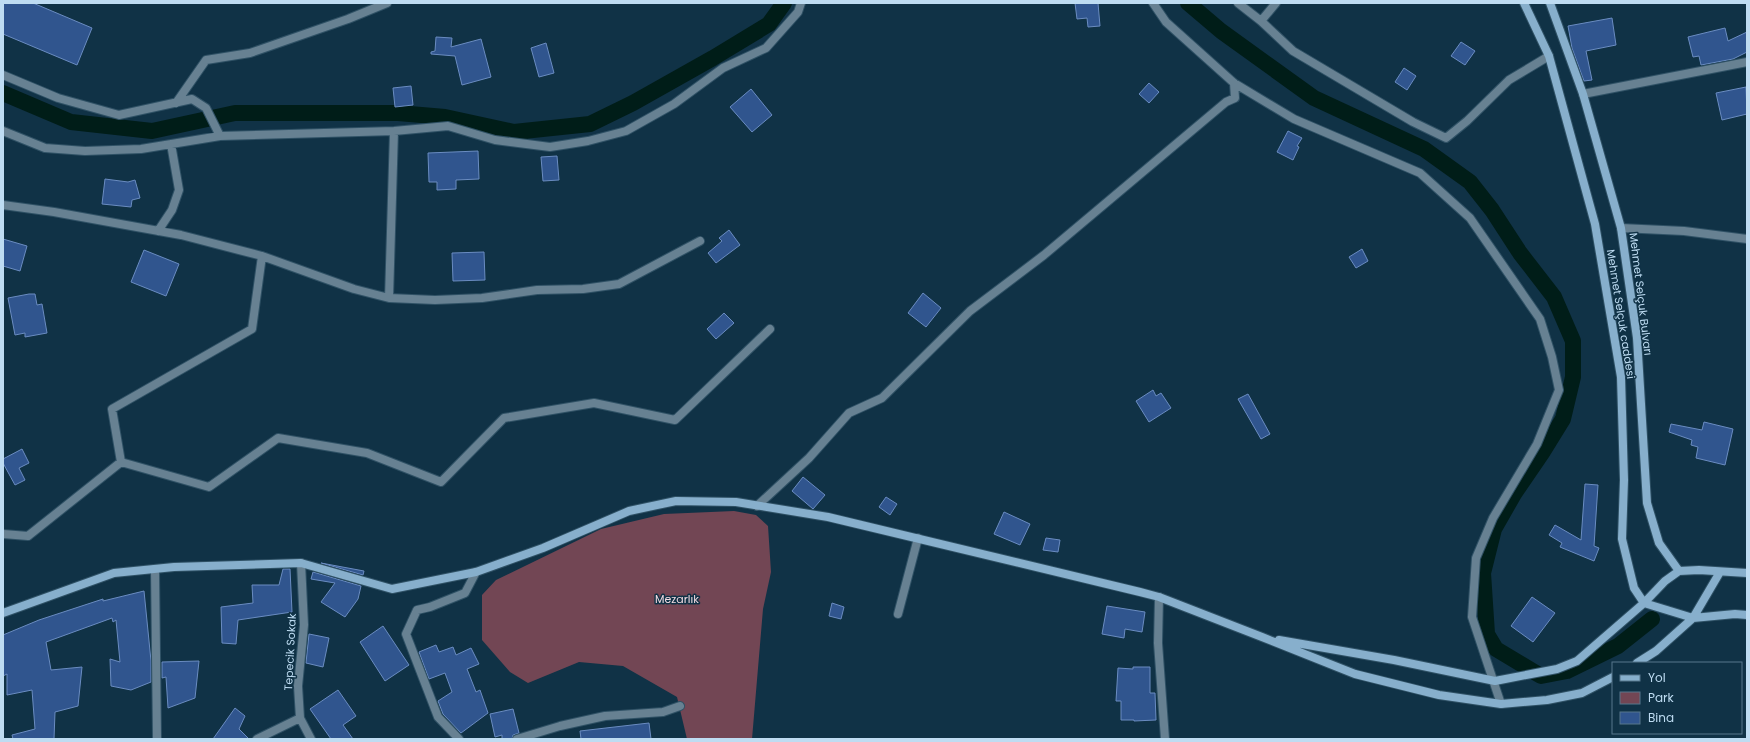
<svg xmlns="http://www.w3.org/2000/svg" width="1750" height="742" font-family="Poppins,sans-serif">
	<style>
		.green { fill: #724654 }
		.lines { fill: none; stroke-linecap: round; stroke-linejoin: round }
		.canal { stroke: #001d18; stroke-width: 16 }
		.building { fill: #30558e; stroke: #6a8cc1 }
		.minor-casing { stroke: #2f5165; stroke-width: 10 }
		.secondary-casing { stroke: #2f5165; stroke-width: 10 }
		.minor { stroke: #678192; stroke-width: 8 }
		.secondary { stroke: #87afcc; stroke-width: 8 }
		.labels { text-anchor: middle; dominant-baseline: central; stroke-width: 3; stroke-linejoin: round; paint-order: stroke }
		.street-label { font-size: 11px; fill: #bedcf2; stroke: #103246 }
		.park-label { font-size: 11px; fill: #f1dae1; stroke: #103246 }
	</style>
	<rect width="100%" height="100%" fill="#103246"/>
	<!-- green -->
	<path class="green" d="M 734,511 L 756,515 L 768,526 L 771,572 L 763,609 L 752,739 L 687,739 L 677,697 L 623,666 L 579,662 L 528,683 L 510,672 L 482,640 L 482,595 L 496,580 L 601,529 L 664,514 Z"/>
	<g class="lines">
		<!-- canal -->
		<path class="canal" d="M 1188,3 L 1221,31 L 1314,98 L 1424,149 L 1470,182 L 1492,210 L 1520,253 L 1554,297 L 1573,341 L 1573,377 L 1563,419 L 1542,453 L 1514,494 L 1494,529 L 1483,573 L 1487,634 L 1496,649 L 1541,676 L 1567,671 L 1618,646 L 1652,619
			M 3,93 L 71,122 L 152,131 L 235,113 L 398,113 L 445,117 L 514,132 L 590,124 L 633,103 L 713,58 L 769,24 L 784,3"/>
	</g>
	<!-- building -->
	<path class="building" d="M 3,3 L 33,3 L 92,28 L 77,65 L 3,34 Z
		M 1075,3 L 1098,3 L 1100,26 L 1088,27 L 1087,18 L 1077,19 Z
		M 1612,18 L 1616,45 L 1586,51 L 1592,80 L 1584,81 L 1572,48 L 1568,26 Z
		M 1725,28 L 1728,41 L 1747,32 L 1747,52 L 1733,59 L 1701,65 L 1699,56 L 1693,57 L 1688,37 Z
		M 436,37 L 452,38 L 451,47 L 481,39 L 491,77 L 462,85 L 455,56 L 431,54 L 431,52 L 435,51 Z
		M 1461,42 L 1475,51 L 1465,65 L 1451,56 Z
		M 546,43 L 554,73 L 539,77 L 531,48 Z
		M 1404,68 L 1416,76 L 1407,90 L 1395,82 Z
		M 1149,83 L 1159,92 L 1149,103 L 1139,94 Z
		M 411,86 L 413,105 L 395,107 L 393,88 Z
		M 1746,87 L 1747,114 L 1722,120 L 1716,93 Z
		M 751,89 L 772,115 L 752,132 L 730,107 Z
		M 1288,131 L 1302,138 L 1297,146 L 1299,147 L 1293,160 L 1277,152 Z
		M 478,151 L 479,179 L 456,180 L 456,189 L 437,190 L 437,182 L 429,182 L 428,153 Z
		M 557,156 L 559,180 L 543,181 L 541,157 Z
		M 105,179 L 128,182 L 135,180 L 140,198 L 132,200 L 131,207 L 102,204 Z
		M 729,230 L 740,245 L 716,263 L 708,253 L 722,241 L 719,238 Z
		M 3,239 L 27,246 L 20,271 L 3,266 Z
		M 1362,249 L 1368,261 L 1356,268 L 1349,257 Z
		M 144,250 L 179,264 L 166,296 L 131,282 Z
		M 484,252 L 485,280 L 453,281 L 452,253 Z
		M 923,293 L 941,308 L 926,327 L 908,313 Z
		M 29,294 L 35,294 L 37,305 L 42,304 L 47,333 L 25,337 L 25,333 L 15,335 L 8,298 Z
		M 724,313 L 734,323 L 716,339 L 707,329 Z
		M 1153,390 L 1156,396 L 1161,393 L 1171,408 L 1149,422 L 1136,401 Z
		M 1248,394 L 1270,434 L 1261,439 L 1238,399 Z
		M 1704,422 L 1733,429 L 1725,465 L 1696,458 L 1698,447 L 1691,445 L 1692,440 L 1669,432 L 1671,424 L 1702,430 Z
		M 22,449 L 29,463 L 19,468 L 25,480 L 15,485 L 3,463 L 3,459 Z
		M 803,477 L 825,495 L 813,509 L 792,491 Z
		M 1585,484 L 1598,485 L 1594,546 L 1599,548 L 1594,561 L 1560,547 L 1562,543 L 1549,535 L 1555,525 L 1581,540 Z
		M 886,497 L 897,504 L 890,515 L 879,507 Z
		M 1004,512 L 1030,524 L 1020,545 L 994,534 Z
		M 1046,538 L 1060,540 L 1058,552 L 1043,550 Z
		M 321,563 L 364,571 L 363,575 Z
		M 283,569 L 290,569 L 292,612 L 238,620 L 236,644 L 222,643 L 221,607 L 253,603 L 252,585 L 279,585 Z
		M 313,572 L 361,586 L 358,599 L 345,617 L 321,602 L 335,583 L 311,579 Z
		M 144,591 L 151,661 L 151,682 L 131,690 L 111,686 L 110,659 L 120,662 L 116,620 L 113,622 L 112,618 L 46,642 L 51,670 L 82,667 L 78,706 L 55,712 L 54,739 L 13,739 L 12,735 L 35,729 L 32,690 L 7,695 L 7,674 L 3,676 L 3,635 L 39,620 L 103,599 L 103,601 Z
		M 1532,597 L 1555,613 L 1533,642 L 1511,626 Z
		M 832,603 L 844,607 L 841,619 L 829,616 Z
		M 1107,606 L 1145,612 L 1142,632 L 1125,629 L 1124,638 L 1102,634 Z
		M 383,626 L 409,665 L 385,681 L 360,642 Z
		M 309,634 L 329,638 L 323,667 L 306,663 Z
		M 436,645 L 439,652 L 453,647 L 456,655 L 471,648 L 479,664 L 467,669 L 476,692 L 480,690 L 488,713 L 461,733 L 443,714 L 438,701 L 452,692 L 445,673 L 429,679 L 419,652 Z
		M 199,661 L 195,698 L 168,708 L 166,677 L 162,678 L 162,662 Z
		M 1133,667 L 1150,667 L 1150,693 L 1155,693 L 1156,720 L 1134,721 L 1134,720 L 1121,720 L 1121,701 L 1116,701 L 1118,668 L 1133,669 Z
		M 338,690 L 356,716 L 343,725 L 353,739 L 331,739 L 310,709 Z
		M 235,708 L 245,716 L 239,729 L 249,739 L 213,739 Z
		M 513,709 L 519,733 L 513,735 L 512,739 L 502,739 L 502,735 L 495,737 L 490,714 Z
		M 649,723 L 651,739 L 581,739 L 580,731 Z"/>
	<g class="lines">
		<!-- minor casing -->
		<g class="minor-casing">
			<path id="minor" d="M 1153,3 L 1166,22 L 1234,83 L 1294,119 L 1420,173 L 1470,218 L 1540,319 L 1552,357 L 1559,390 L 1537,444 L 1493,518 L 1476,558 L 1472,617 L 1501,704
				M 1238,3 L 1261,21
				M 1276,3 L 1261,21 L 1293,51 L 1413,122 L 1446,138 L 1467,121 L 1509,80 L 1549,56
				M 3,75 L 58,98 L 119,115 L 192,99 L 206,108 L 220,136
				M 1583,94 L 1747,62
				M 176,103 L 206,60 L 250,53 L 348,19 L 387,3
				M 3,131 L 45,148 L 85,151 L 141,149 L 220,136 L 394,131 L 448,126 L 495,140 L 550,147 L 588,141 L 626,131 L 674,104 L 723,68 L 766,48 L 798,12 L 801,3
				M 3,205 L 54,212 L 181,235 L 262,256 L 354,289 L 389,298 L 435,300 L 482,298 L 537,290 L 583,289 L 619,284 L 700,241
				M 1621,228 L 1684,231 L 1747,239
				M 158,231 L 172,210 L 179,190 L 171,144
				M 389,298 L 394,131
				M 121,462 L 209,487 L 278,438 L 367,453 L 441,482 L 504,418 L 594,403 L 675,420 L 770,329
				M 757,506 L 809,458 L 849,413 L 882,398 L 970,311 L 1044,255 L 1226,102 L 1235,98 L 1234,83
				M 3,534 L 28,536 L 121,462 L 112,409 L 252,329 L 262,256
				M 301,563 L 304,625 L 298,686 L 300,718 L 311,739
				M 155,569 L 157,739
				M 1159,597 L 1158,643 L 1165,739
				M 898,614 L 918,538
				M 257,739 L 300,718
				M 459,739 L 438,717 L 406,634 L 417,610 L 430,607 L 465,593 L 476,572
				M 517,739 L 560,726 L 605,716 L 663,712 L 680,706"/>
		</g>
		<!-- secondary casing -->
		<g class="secondary-casing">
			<path id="secondary" d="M 1524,3 L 1549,56 L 1595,224 L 1621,377 L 1624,480 L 1622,539 L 1634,588 L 1644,603 L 1693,618 L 1735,614 L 1747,615
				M 1550,3 L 1583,94 L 1621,228 L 1637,338 L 1647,503 L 1659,543 L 1679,571 L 1699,570 L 1747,573
				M 3,613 L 114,573 L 174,567 L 301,563 L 392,589 L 476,572 L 543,548 L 629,511 L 676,501 L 736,502 L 828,517 L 1140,592 L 1159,597 L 1262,637 L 1355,674 L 1439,695 L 1501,704 L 1547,700 L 1582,693 L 1613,677
				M 1279,640 L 1394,660 L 1495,681 L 1557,669 L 1577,661 L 1644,603 L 1665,581 L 1679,571
				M 1637,663 L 1656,651 L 1693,618 L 1720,572"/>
		</g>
		<!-- minor -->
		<use href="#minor" class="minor"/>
		<!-- secondary -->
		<use href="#secondary" class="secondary"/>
	</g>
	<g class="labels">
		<!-- street labels -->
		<g class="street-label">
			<text transform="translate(1641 294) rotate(83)">Mehmet Selçuk Bulvarı</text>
			<text transform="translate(1621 314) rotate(81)">Mehmet Selçuk caddesi</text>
			<text transform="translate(290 652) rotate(-87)">Tepecik Sokak</text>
		</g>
		<!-- park labels -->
		<g class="park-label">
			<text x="677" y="599">Mezarlık</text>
		</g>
	</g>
	<!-- border -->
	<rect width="1750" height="742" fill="none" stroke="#bedcf2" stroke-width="8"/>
	<!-- legend -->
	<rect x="1612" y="662" width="130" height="72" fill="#103246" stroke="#56768b"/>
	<rect x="1620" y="675" width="20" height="6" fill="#87afcc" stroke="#56768b"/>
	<text x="1648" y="682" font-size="12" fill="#bedcf2">Yol</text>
	<rect x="1620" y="692" width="20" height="12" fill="#724654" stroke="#56768b"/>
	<text x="1648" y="702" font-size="12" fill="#bedcf2">Park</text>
	<rect x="1620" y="712" width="20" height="12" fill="#30558e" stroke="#56768b"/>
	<text x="1648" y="722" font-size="12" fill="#bedcf2">Bina</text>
</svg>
